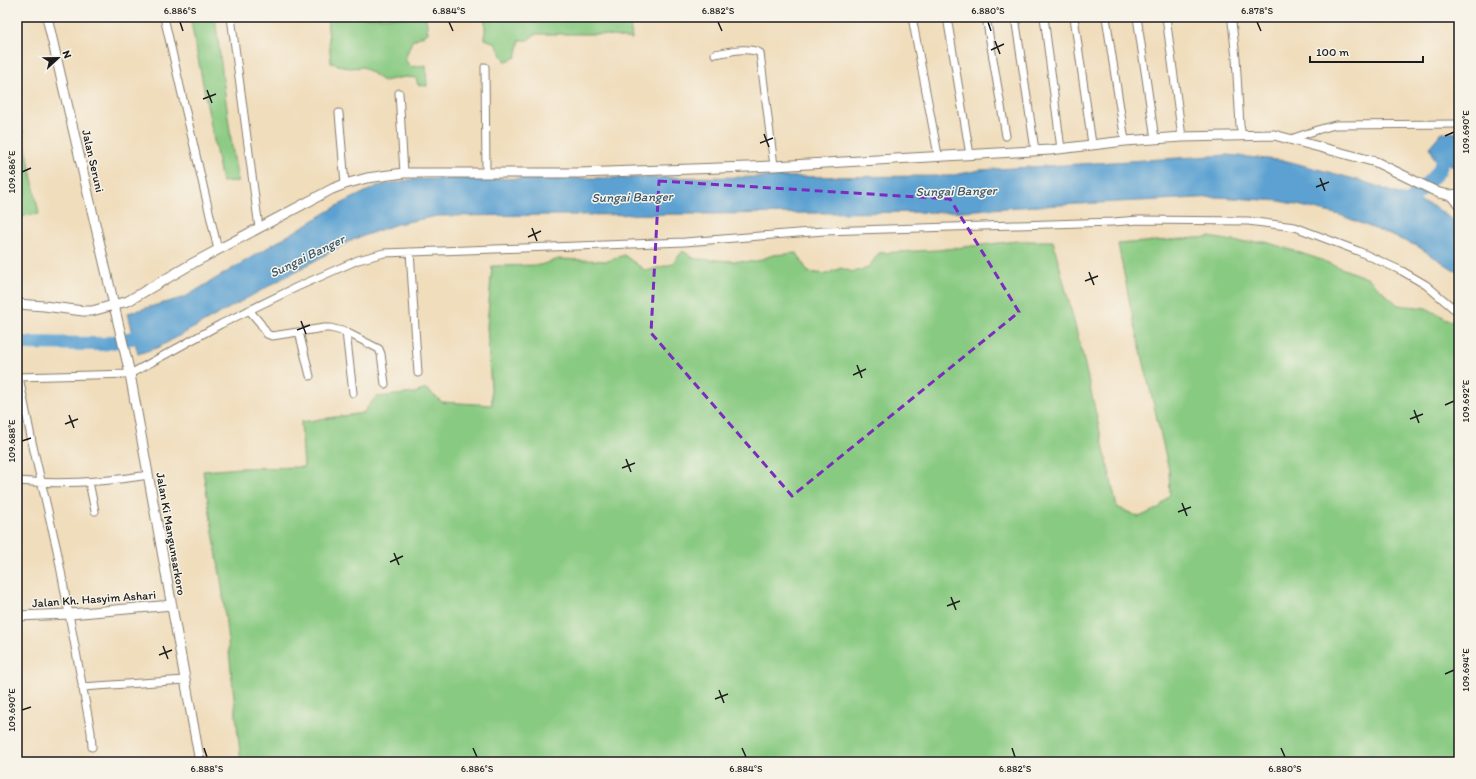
<svg xmlns="http://www.w3.org/2000/svg" width="1476" height="779" font-family="Itim,sans-serif">
	<style>
		.green { fill: #89ca82; stroke: #52734f }
		.water { fill: #5ba1d1; stroke: #3c5e76 }
		.lines { fill: none; stroke-linecap: round; stroke-linejoin: round }
		.river { stroke: #5ba1d1; stroke-width: 14 }
		.street-casing { stroke: #867c6c; stroke-width: 9 }
		.secondary-casing { stroke: #867c6c; stroke-width: 11 }
		.street { stroke: #fff; stroke-width: 7 }
		.secondary { stroke: #fff; stroke-width: 9 }
		.marked { fill: none; stroke: #7b2cbf; stroke-width: 3; stroke-dasharray: 8 5; stroke-linejoin: round }
		.ticks { fill: none; stroke: #1c1c1c; stroke-width: 1.5 }
		.labels { text-anchor: middle; dominant-baseline: central; stroke-width: 3; stroke-linejoin: round; paint-order: stroke }
		.street-label { font-size: 12px; fill: #1c1c1c; stroke: #f7f3e8 }
		.water-label { font-size: 13px; font-style: italic; fill: #38586d; stroke: #f7f3e8 }
		.neatline { fill: none; stroke: #1c1c1c; stroke-width: 1.5 }
		.ticks-label { font-size: 10px; text-anchor: middle; fill: #1c1c1c }
	</style>
	<rect width="100%" height="100%" fill="#f7f3e8"/>
	<filter id="ink" filterUnits="userSpaceOnUse"><feTurbulence type="fractalNoise" baseFrequency=".025" numOctaves="2"/><feDisplacementMap in="SourceGraphic" scale="8" xChannelSelector="R" yChannelSelector="G"/><feConvolveMatrix kernelMatrix="1 2 1 2 8 2 1 2 1" color-interpolation-filters="sRGB"/></filter>
	<filter id="wash" filterUnits="userSpaceOnUse"><feTurbulence type="fractalNoise" baseFrequency=".012" numOctaves="4" result="noise"/><feDisplacementMap in="SourceGraphic" scale="16" xChannelSelector="R" yChannelSelector="G"/><feGaussianBlur stdDeviation="0.9" result="paint"/><feColorMatrix in="noise" values="0 0 0 0 0 0 0 0 0 0 0 0 0 0 0 0 0 1.4 0 .05"/><feComposite in="paint" operator="in"/></filter>
	<g filter="url(#wash)">
		<rect width="100%" height="100%" fill="#f0ddbc"/>
		<!-- green -->
		<path class="green" d="M 190,17 L 215,17 L 232,147 L 238,181 L 222,182 Z
			M 327,17 L 426,17 L 428,33 L 412,41 L 405,59 L 410,67 L 426,65 L 427,86 L 418,85 L 416,78 L 405,77 L 383,81 L 363,67 L 349,68 L 331,63 Z
			M 485,17 L 629,17 L 632,39 L 599,34 L 535,34 L 528,40 L 520,40 L 516,57 L 506,62 L 495,43 L 485,39 Z
			M 17,101 L 39,214 L 17,217 Z
			M 1209,237 L 1239,242 L 1266,242 L 1316,258 L 1369,279 L 1398,305 L 1426,308 L 1459,325 L 1459,762 L 241,762 L 222,587 L 203,471 L 241,468 L 304,467 L 301,422 L 363,413 L 376,397 L 415,393 L 426,389 L 442,402 L 492,405 L 487,326 L 492,266 L 540,265 L 559,259 L 608,261 L 624,255 L 646,271 L 672,264 L 683,251 L 695,259 L 754,262 L 773,255 L 797,253 L 808,272 L 826,274 L 841,268 L 853,272 L 868,268 L 879,253 L 937,250 L 1017,241 L 1053,241 L 1082,352 L 1117,507 L 1139,517 L 1159,508 L 1170,494 L 1169,470 L 1130,304 L 1118,244 Z"/>
		<!-- water -->
		<path class="water" d="M 1442,132 L 1459,133 L 1459,168 L 1434,158 L 1430,146 Z
			M 1228,155 L 1287,161 L 1362,181 L 1435,207 L 1459,225 L 1459,273 L 1417,246 L 1340,215 L 1280,201 L 1218,197 L 1019,207 L 948,212 L 437,216 L 397,224 L 352,240 L 159,347 L 138,354 L 128,313 L 185,297 L 339,205 L 377,186 L 414,179 L 949,176 L 980,170 Z"/>
		<g class="lines">
			<!-- river -->
			<path class="river" d="M 1395,201 L 1409,202 L 1439,171 L 1443,158 L 1459,155
				M 17,343 L 103,344 L 142,336 L 151,331"/>
		</g>
	</g>
	<g filter="url(#ink)">
		<g class="lines">
			<!-- street casing -->
			<g class="street-casing">
				<path id="street" d="M 164,17 L 218,250
					M 231,17 L 259,228
					M 912,17 L 938,155
					M 947,17 L 970,155
					M 986,17 L 1006,136
					M 1015,17 L 1035,150
					M 1044,17 L 1061,149
					M 1074,17 L 1092,144
					M 1106,17 L 1125,141
					M 1137,17 L 1155,139
					M 1166,17 L 1182,137
					M 1232,22 L 1236,58 L 1240,126 L 1242,135
					M 715,54 C 728,52 748,46 760,53 L 774,166
					M 485,67 L 486,172
					M 399,93 L 404,173
					M 339,113 L 345,184
					M 1291,139 L 1317,130 L 1335,125 L 1459,124
					M 1449,195 L 1459,206
					M 410,252 L 418,373
					M 1459,300 L 1453,308 L 1459,312
					M 249,310 L 260,323 L 267,334 L 272,336 L 324,328 L 330,328 L 346,332 L 379,349 L 381,354 L 385,384
					M 299,332 L 310,376
					M 346,332 L 353,393
					M 17,377 L 130,374 L 221,324 L 297,287 L 358,260 L 384,253 L 685,242 L 824,231 L 1113,222 L 1138,220 L 1248,221 L 1295,227 L 1358,251 L 1402,271 L 1426,285 L 1453,308
					M 19,377 L 32,442 L 57,550 L 91,732 L 92,747
					M 17,481 C 61,485 105,482 149,475
					M 89,482 L 95,511
					M 82,687 L 185,680"/>
			</g>
			<!-- secondary casing -->
			<g class="secondary-casing">
				<path id="secondary" d="M 47,17 L 130,374 L 200,762
					M 17,304 L 44,306 L 83,311 L 92,311 L 128,301 L 195,262 L 332,189 L 345,184 L 367,178 L 404,173 L 579,173 L 774,166 L 1050,150 L 1125,141 L 1182,137 L 1274,135 L 1376,162 L 1439,193 L 1449,195 L 1459,194
					M 17,616 L 70,614 L 172,605"/>
			</g>
			<!-- street -->
			<use href="#street" class="street"/>
			<!-- secondary -->
			<use href="#secondary" class="secondary"/>
		</g>
	</g>
	<!-- marked area -->
	<path class="marked" d="M 659,181 L 950,199 L 1019,312 L 792,496 L 651,333 Z"/>
	<!-- ticks -->
	<path class="ticks" d="M 180,22 L 183,31M 449,22 L 453,31M 718,22 L 722,31M 988,22 L 991,31M 1257,22 L 1261,31M 995,41 L 1000,54M 991,50 L 1004,44M 207,90 L 212,103M 203,99 L 216,94M 764,134 L 769,147M 1445,136 L 1454,132M 760,143 L 773,138M 22,172 L 31,168M 1320,178 L 1325,191M 1316,187 L 1329,182M 532,228 L 537,241M 528,237 L 541,231M 1089,272 L 1094,285M 1085,281 L 1098,276M 301,321 L 306,334M 297,330 L 310,325M 857,365 L 862,378M 853,375 L 866,369M 1445,405 L 1454,401M 1414,410 L 1419,423M 69,415 L 74,428M 1410,419 L 1423,414M 65,424 L 78,419M 22,441 L 31,438M 626,459 L 631,472M 622,468 L 635,463M 1182,503 L 1187,516M 1178,512 L 1191,507M 394,553 L 399,565M 390,562 L 403,556M 951,597 L 956,610M 947,606 L 960,601M 163,646 L 168,659M 159,655 L 172,650M 1445,674 L 1454,670M 719,690 L 724,703M 715,699 L 728,694M 22,710 L 31,707M 204,748 L 207,757M 473,748 L 477,757M 742,748 L 746,757M 1012,748 L 1015,757M 1281,748 L 1285,757"/>
	<g class="labels">
		<!-- street labels -->
		<g class="street-label">
			<text transform="translate(93 161) rotate(77)">Jalan Seruni</text>
			<text transform="translate(171 534) rotate(80)">Jalan Ki Mangunsarkoro</text>
			<text transform="translate(94 599) rotate(-4)">Jalan Kh. Hasyim Ashari</text>
		</g>
		<!-- water labels -->
		<g class="water-label">
			<text transform="translate(956 191) rotate(-1)">Sungai Banger</text>
			<text transform="translate(632 197) rotate(-1)">Sungai Banger</text>
			<text transform="translate(307 256) rotate(-26)">Sungai Banger</text>
		</g>
	</g>
	<!-- margin -->
	<rect width="1476" height="779" fill="none" stroke="#f7f3e8" stroke-width="44"/>
	<!-- north arrow -->
	<g transform="translate(58 58) rotate(68)" stroke="#f7f3e8" stroke-width="3" paint-order="stroke">
	<path d="M0-3L7 15L0 10L-7 15Z" fill="#1c1c1c"/>
	<text y="-6" font-size="11" font-weight="bold" text-anchor="middle" fill="#1c1c1c">N</text>
	</g>
	<!-- scale -->
	<path d="M1310 56v6h113v-6" fill="none" stroke="#1c1c1c" stroke-width="2"/>
	<text x="1316" y="56" font-size="12" fill="#1c1c1c" stroke="#f7f3e8" stroke-width="3" paint-order="stroke">100 m</text>
	<rect x="22" y="22" width="1432" height="735" class="neatline"/>
	<g class="ticks-label">
		<text x="180" y="14">6.886°S</text>
		<text x="449" y="14">6.884°S</text>
		<text x="718" y="14">6.882°S</text>
		<text x="988" y="14">6.880°S</text>
		<text x="1257" y="14">6.878°S</text>
		<text transform="translate(1465 132) rotate(-90)" y="4">109.690°E</text>
		<text transform="translate(11 172) rotate(-90)" y="4">109.686°E</text>
		<text transform="translate(1465 401) rotate(-90)" y="4">109.692°E</text>
		<text transform="translate(11 441) rotate(-90)" y="4">109.688°E</text>
		<text transform="translate(1465 670) rotate(-90)" y="4">109.694°E</text>
		<text transform="translate(11 710) rotate(-90)" y="4">109.690°E</text>
		<text x="207" y="772">6.888°S</text>
		<text x="477" y="772">6.886°S</text>
		<text x="746" y="772">6.884°S</text>
		<text x="1015" y="772">6.882°S</text>
		<text x="1285" y="772">6.880°S</text>
	</g>
</svg>
